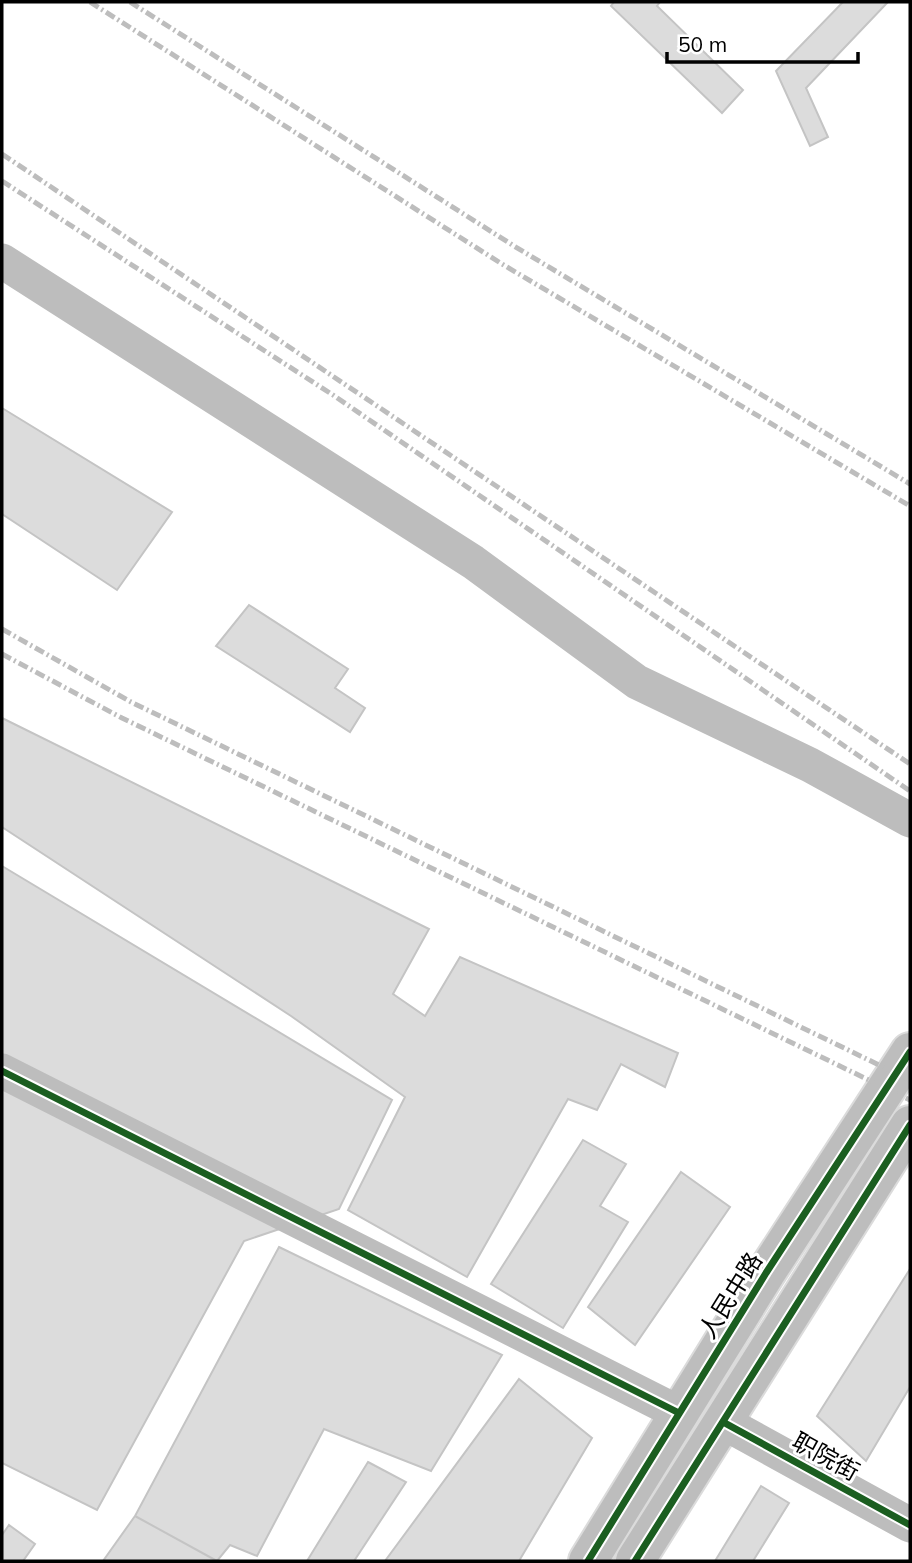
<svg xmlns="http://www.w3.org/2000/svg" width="912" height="1563" font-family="Mulish,'Noto Sans SC',sans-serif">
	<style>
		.building { fill: #dcdcdc; stroke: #c4c4c4; stroke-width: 2 }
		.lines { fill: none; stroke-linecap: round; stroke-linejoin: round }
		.major-casing { stroke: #dbdbdb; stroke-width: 42 }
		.minor { stroke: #bdbdbd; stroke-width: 35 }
		.major { stroke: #bdbdbd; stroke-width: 38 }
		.rail { stroke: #bdbdbd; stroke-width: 5; stroke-dasharray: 10 3.5 2 3.5; stroke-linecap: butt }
		.cycleway-casing { stroke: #fff; stroke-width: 11 }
		.cycleway { stroke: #1b5e20; stroke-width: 7 }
		.labels { text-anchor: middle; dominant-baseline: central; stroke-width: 6; stroke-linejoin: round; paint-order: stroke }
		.street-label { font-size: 24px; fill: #000; stroke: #fff }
	</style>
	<rect width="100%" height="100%" fill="#fff"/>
	<!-- building -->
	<path class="building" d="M 614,2 L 660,2 L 657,6 L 743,90 L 722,113 L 611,6 Z
		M 843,2 L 888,2 L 806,88 L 828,137 L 810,146 L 776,71 Z
		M 2,408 L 172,512 L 117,590 L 2,514 Z
		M 249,605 L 348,669 L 335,688 L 365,708 L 350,732 L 216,646 Z
		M 2,718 L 429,929 L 393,994 L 425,1016 L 460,957 L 678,1053 L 665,1087 L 621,1064 L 597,1110 L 568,1099 L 467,1277 L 348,1210 L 405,1097 L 291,1016 L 2,827 Z
		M 2,866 L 392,1100 L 339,1209 L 244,1241 L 97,1510 L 2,1463 Z
		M 583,1140 L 626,1164 L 600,1206 L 628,1222 L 563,1328 L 491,1284 Z
		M 681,1172 L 730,1207 L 635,1345 L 588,1307 Z
		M 279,1247 L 502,1355 L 431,1471 L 324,1429 L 257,1556 L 230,1545 L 217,1561 L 135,1516 Z
		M 910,1269 L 910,1387 L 866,1461 L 817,1416 Z
		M 519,1379 L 592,1438 L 519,1561 L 385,1561 Z
		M 368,1462 L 406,1482 L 354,1561 L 307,1561 Z
		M 761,1486 L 789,1503 L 753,1561 L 715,1561 Z
		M 135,1516 L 217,1561 L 103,1561 Z
		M 9,1525 L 35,1544 L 23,1561 L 2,1561 L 2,1535 Z"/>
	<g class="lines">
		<!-- major casing -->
		<g class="major-casing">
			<path id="major" d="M 588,1561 L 766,1273 L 910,1052
				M 635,1561 L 910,1125"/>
		</g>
		<!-- minor -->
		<path class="minor" d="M 2,261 L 473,562 L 637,682 L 810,765 L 910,820
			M 2,1071 L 679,1413
			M 723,1422 L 910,1525"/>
		<!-- major -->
		<use href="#major" class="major"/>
		<!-- rail -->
		<path class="rail" d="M 90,2 L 502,264 L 910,506
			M 130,2 L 514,246 L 910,484
			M 2,154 L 910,764
			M 2,181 L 333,395 L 910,791
			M 2,629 L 131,702 L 910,1080
			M 2,654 L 122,718 L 910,1100"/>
		<!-- cycleway casing -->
		<g class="cycleway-casing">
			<path id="cycleway" d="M 2,1071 L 679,1413
				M 723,1422 L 910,1525
				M 588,1561 L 766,1273 L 910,1052
				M 635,1561 L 910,1125"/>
		</g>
		<!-- cycleway -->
		<use href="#cycleway" class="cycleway"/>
	</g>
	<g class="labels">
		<!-- street labels -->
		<g class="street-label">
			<text transform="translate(730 1295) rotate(-58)">人民中路</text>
			<text transform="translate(826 1456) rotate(29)">职院街</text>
		</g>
	</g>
	<!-- border -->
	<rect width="912" height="1563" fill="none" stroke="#000000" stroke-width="7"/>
	<!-- scale -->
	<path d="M667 52v10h191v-10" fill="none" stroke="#000000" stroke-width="3.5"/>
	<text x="678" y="52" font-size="21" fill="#000000" stroke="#ffffff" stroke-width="5" paint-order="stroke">50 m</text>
</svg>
